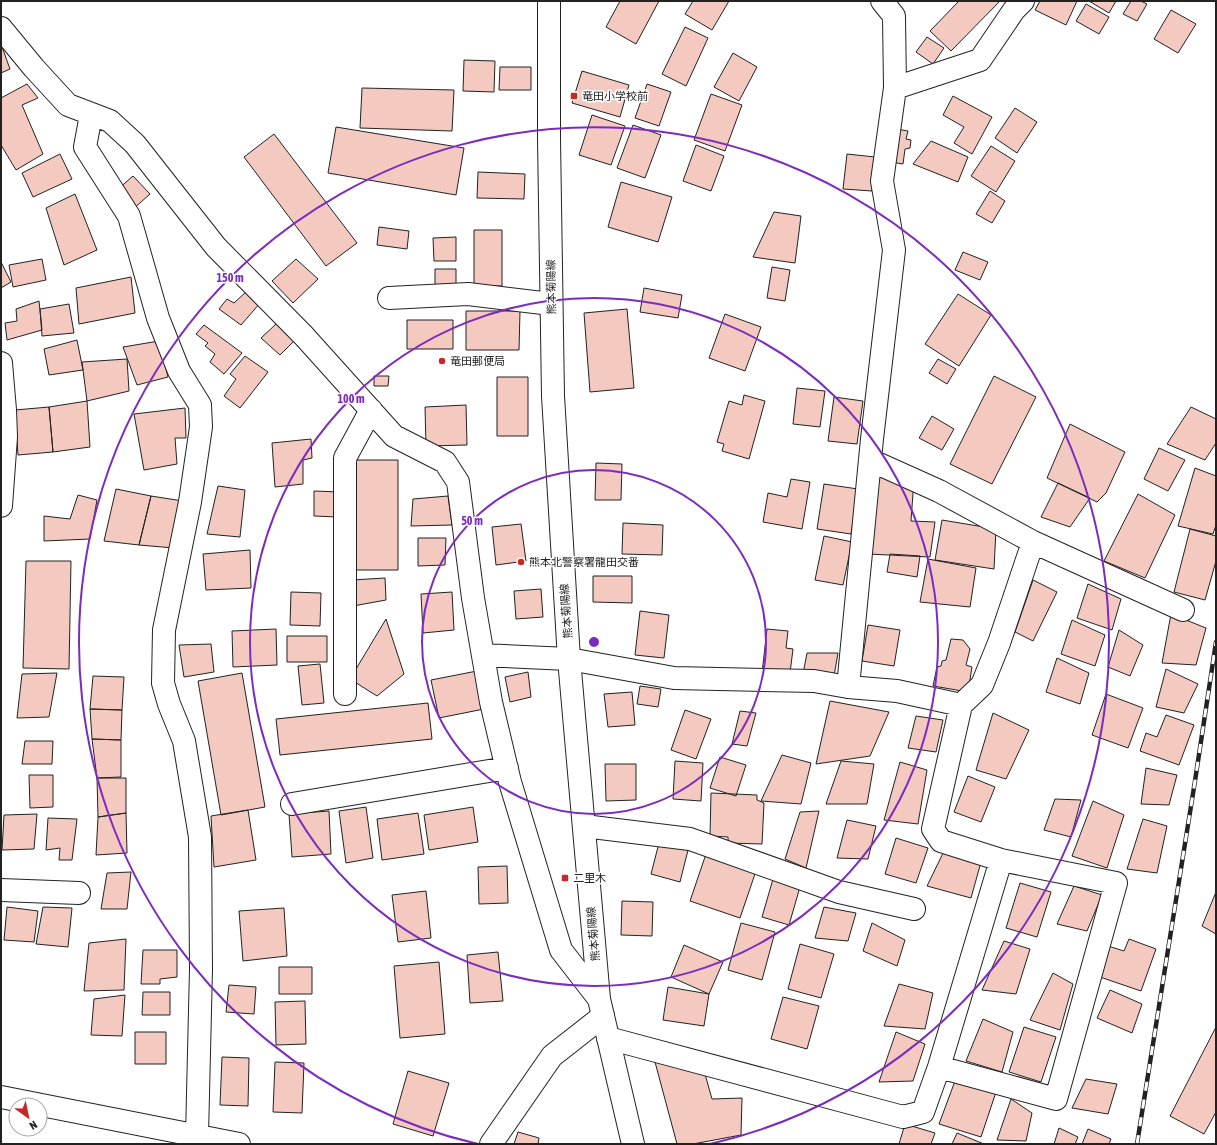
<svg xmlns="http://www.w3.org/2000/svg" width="1217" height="1145" font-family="'Asap Condensed','Noto Sans JP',sans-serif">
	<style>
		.building { fill: #f3c9c0; stroke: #222 }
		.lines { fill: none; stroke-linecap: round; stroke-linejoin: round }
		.minor-casing { stroke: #222; stroke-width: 24 }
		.major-casing { stroke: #222; stroke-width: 24 }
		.minor { stroke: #fff; stroke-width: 22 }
		.major { stroke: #fff; stroke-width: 22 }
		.rail-casing { stroke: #222; stroke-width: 4.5 }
		.rail { stroke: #fff; stroke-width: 3; stroke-dasharray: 9; stroke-linecap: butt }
		.ring { fill: none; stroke: #7b2cbf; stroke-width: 2 }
		.poi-dot { fill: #c62828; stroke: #fff; stroke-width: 1.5 }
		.labels { text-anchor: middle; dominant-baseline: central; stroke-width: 3; stroke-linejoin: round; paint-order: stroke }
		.poi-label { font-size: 11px; fill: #222; stroke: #fff; text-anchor: start }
		.street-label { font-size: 11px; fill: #222; stroke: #fff }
		.centre { fill: #7b2cbf; stroke: #fff; stroke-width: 2 }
		.ring-label { font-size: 12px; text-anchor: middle; font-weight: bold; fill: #7b2cbf; stroke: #fff; stroke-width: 3; stroke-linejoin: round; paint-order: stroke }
	</style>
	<rect width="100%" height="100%" fill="#fff"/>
	<!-- building -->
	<path class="building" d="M 620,1 L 659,1 L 636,44 L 606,27 Z
		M 693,1 L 729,1 L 712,30 L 685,14 Z
		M 959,1 L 1000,1 L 951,51 L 930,31 Z
		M 1040,1 L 1077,1 L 1066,25 L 1035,10 Z
		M 1089,1 L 1116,1 L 1109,13 Z
		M 1131,1 L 1141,1 L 1147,4 L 1137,21 L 1123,14 Z
		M 1086,4 L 1109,17 L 1099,34 L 1076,21 Z
		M 1171,10 L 1196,24 L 1178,53 L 1154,39 Z
		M 685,27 L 708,38 L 686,86 L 662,74 Z
		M 927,37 L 944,48 L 933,64 L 916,52 Z
		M 1,44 L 10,69 L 1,73 Z
		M 733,53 L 757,67 L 739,101 L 714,87 Z
		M 464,60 L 495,61 L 494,92 L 463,91 Z
		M 500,67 L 531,67 L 531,90 L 499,90 Z
		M 582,71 L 629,85 L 620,117 L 572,103 Z
		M 27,84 L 38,98 L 22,105 L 43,154 L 16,170 L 1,145 L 1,98 Z
		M 647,84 L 671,92 L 659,126 L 635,118 Z
		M 362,88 L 454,90 L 452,131 L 360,128 Z
		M 711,94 L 742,105 L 725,151 L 694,140 Z
		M 953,96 L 992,117 L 972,154 L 954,143 L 964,127 L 943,115 Z
		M 1015,108 L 1037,122 L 1017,153 L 995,138 Z
		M 592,115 L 625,126 L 611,165 L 579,155 Z
		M 633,125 L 661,135 L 645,178 L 617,168 Z
		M 336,127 L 464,148 L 456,195 L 328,173 Z
		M 897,129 L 908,131 L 906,139 L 911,140 L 910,148 L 905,149 L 903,164 L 891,162 Z
		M 274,134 L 357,243 L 326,266 L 244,157 Z
		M 931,141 L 968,157 L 958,182 L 913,164 Z
		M 696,145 L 724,156 L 711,191 L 683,181 Z
		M 991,146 L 1015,161 L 996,192 L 971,176 Z
		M 60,154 L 72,179 L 33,197 L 22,173 Z
		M 847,154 L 875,157 L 872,191 L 843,189 Z
		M 478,172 L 525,174 L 524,199 L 477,198 Z
		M 133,176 L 150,194 L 132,210 L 117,190 Z
		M 621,182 L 672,197 L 658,242 L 608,227 Z
		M 990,191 L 1005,201 L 992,223 L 976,214 Z
		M 75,194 L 97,250 L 64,265 L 46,208 Z
		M 774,212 L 801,216 L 795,263 L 753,257 Z
		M 379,227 L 409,231 L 407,249 L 377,245 Z
		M 474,230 L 502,230 L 502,286 L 474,286 Z
		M 456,237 L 456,261 L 434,261 L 433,238 Z
		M 963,252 L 988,262 L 980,280 L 955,270 Z
		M 42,259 L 46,280 L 13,287 L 9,265 Z
		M 296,259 L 318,279 L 293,303 L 272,281 Z
		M 1,262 L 11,282 L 1,288 Z
		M 772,267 L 790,270 L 785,301 L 767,298 Z
		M 435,269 L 456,269 L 456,288 L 435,288 Z
		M 131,277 L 135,313 L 79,324 L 76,288 Z
		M 644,288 L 682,295 L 678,318 L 640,312 Z
		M 248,290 L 261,302 L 241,325 L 219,309 L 227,299 L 234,303 Z
		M 958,294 L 991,315 L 959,366 L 925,344 Z
		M 39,301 L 42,330 L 7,340 L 5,323 L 17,321 L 16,309 Z
		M 69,304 L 74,333 L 42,336 L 40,309 Z
		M 627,309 L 634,388 L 590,392 L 584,313 Z
		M 466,311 L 520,311 L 519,350 L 466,350 Z
		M 725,314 L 761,327 L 745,371 L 709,358 Z
		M 407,320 L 453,320 L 453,349 L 407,349 Z
		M 276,324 L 294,341 L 280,355 L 261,338 Z
		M 204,325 L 242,353 L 224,374 L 210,362 L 215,354 L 205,346 L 208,343 L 196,334 Z
		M 77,340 L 83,370 L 49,375 L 44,349 Z
		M 159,341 L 168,377 L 137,385 L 123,347 Z
		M 245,356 L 268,372 L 240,408 L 224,396 L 236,379 L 230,374 Z
		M 127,359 L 129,391 L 87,401 L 82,362 Z
		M 938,359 L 956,369 L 947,384 L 929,373 Z
		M 374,376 L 389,376 L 388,386 L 374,386 Z
		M 994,376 L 1036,397 L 992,484 L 950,464 Z
		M 497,377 L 528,377 L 528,436 L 497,436 Z
		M 797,388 L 825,391 L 820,427 L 793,424 Z
		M 744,395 L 765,401 L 749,459 L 722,451 L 724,444 L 717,442 L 729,401 L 742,405 Z
		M 834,397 L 863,401 L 857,444 L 828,441 Z
		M 87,401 L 90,447 L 53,452 L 49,407 Z
		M 466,405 L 467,445 L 426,446 L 425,407 Z
		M 49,407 L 53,452 L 18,455 L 15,410 Z
		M 1191,407 L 1216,419 L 1216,443 L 1205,460 L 1167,444 Z
		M 185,408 L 186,438 L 175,438 L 177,464 L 144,470 L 134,414 Z
		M 932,416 L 954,429 L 942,450 L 919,438 Z
		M 1070,424 L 1125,452 L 1106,493 L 1097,502 L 1047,478 Z
		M 311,439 L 312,458 L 303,460 L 303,484 L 275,487 L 272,443 Z
		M 1159,448 L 1185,460 L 1168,491 L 1144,479 Z
		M 355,460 L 398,460 L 398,570 L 356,570 Z
		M 596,463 L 622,464 L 621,500 L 595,500 Z
		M 1195,468 L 1216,476 L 1216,525 L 1213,534 L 1178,526 Z
		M 878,476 L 914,480 L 911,521 L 935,522 L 930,557 L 868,554 Z
		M 791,479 L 810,482 L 802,529 L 763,522 L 768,493 L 787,497 Z
		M 1058,483 L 1090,498 L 1070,527 L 1041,517 Z
		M 824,484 L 858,489 L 851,534 L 817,529 Z
		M 218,486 L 245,490 L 240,537 L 207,534 Z
		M 116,489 L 151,496 L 139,545 L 104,541 Z
		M 314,491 L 340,492 L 338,517 L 314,516 Z
		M 1138,494 L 1175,515 L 1145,578 L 1104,561 Z
		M 78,495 L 97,500 L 90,539 L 44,541 L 44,516 L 70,519 Z
		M 151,496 L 183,501 L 174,548 L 139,545 Z
		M 448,496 L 452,525 L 411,526 L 413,499 Z
		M 942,520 L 996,529 L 994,569 L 935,560 Z
		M 623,523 L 663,525 L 662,555 L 622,554 Z
		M 521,524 L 526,561 L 496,565 L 492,527 Z
		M 1190,529 L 1216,536 L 1216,561 L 1205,600 L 1174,592 Z
		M 824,536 L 852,542 L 843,585 L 815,580 Z
		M 418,538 L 446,538 L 445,565 L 418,566 Z
		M 250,550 L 251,588 L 206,590 L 203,554 Z
		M 890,554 L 920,556 L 917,577 L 887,572 Z
		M 928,559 L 976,568 L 970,607 L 920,602 Z
		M 26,561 L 71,561 L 69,669 L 23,668 Z
		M 593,576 L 632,576 L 632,603 L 593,602 Z
		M 385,578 L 386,600 L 353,606 L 352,580 Z
		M 1033,580 L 1057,592 L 1033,641 L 1015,632 Z
		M 1088,584 L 1121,599 L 1112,630 L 1077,618 Z
		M 541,589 L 543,617 L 516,619 L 514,591 Z
		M 291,592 L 321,593 L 320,626 L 290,625 Z
		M 452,592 L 454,630 L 423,633 L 421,594 Z
		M 640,611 L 669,615 L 664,658 L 635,655 Z
		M 1171,614 L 1206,628 L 1196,665 L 1162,663 Z
		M 386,619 L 404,674 L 377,696 L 350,679 Z
		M 1072,620 L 1105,635 L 1095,666 L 1061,654 Z
		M 868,625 L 900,630 L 894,666 L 862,661 Z
		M 276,629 L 277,665 L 233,667 L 232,631 Z
		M 767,629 L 788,631 L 786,648 L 793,649 L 790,673 L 762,673 Z
		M 1119,630 L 1143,645 L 1130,676 L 1108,667 Z
		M 287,636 L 327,636 L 327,662 L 287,662 Z
		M 951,639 L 963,640 L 970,649 L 966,665 L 972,667 L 968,692 L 933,686 L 937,667 L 941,666 L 942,661 L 946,660 Z
		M 211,644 L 214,672 L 184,677 L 179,645 Z
		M 807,653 L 838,653 L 834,676 L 803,674 Z
		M 1057,658 L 1089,673 L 1080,704 L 1046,692 Z
		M 320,664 L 324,703 L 302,705 L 298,666 Z
		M 1166,669 L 1198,684 L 1184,713 L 1156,707 Z
		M 477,671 L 484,709 L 439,718 L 431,680 Z
		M 528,672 L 531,697 L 510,702 L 505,677 Z
		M 57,673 L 49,717 L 17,718 L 22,674 Z
		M 242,673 L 265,807 L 221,815 L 198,681 Z
		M 93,676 L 124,677 L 122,710 L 90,709 Z
		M 640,686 L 661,689 L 658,707 L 637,704 Z
		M 632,692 L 635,725 L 608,727 L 604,694 Z
		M 1106,694 L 1143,708 L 1128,748 L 1092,735 Z
		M 830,701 L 889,712 L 870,756 L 816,764 Z
		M 428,703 L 432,739 L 280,755 L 276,719 Z
		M 90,709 L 122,710 L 121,740 L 92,739 Z
		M 685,710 L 711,719 L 696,759 L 671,750 Z
		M 740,711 L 756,713 L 747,746 L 732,744 Z
		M 993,713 L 1029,730 L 1006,779 L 976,770 Z
		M 1166,715 L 1194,725 L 1179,765 L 1140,751 L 1146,733 L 1157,737 Z
		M 916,716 L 943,720 L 936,752 L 908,748 Z
		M 92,739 L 121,740 L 121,777 L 97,778 Z
		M 25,741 L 53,741 L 52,764 L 22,764 Z
		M 782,755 L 811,763 L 801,804 L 761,801 Z
		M 720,757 L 746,765 L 736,796 L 710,788 Z
		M 675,761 L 703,763 L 701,801 L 673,799 Z
		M 841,761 L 874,764 L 867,804 L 826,804 Z
		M 900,762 L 927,770 L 918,824 L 884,820 Z
		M 605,764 L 636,764 L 636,800 L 606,801 Z
		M 1146,768 L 1177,775 L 1169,805 L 1141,804 Z
		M 29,775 L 53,775 L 53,807 L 30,808 Z
		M 968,776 L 995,787 L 981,822 L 954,812 Z
		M 97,778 L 126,778 L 126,813 L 98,817 Z
		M 711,793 L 757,795 L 757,800 L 764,803 L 762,844 L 728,843 L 728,837 L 710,836 Z
		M 1055,799 L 1081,800 L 1071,837 L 1044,830 Z
		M 1093,801 L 1124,815 L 1107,868 L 1072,856 Z
		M 366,807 L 373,858 L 346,863 L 339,811 Z
		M 473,807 L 478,842 L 429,850 L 424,815 Z
		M 248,810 L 256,860 L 214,867 L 211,816 Z
		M 329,811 L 331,854 L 292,857 L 289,814 Z
		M 819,811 L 806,868 L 785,859 L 800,812 Z
		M 126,813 L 127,853 L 96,855 L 98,817 Z
		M 418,813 L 424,854 L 382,860 L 377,819 Z
		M 37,814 L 34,849 L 2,850 L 4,815 Z
		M 48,818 L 77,819 L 72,860 L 59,860 L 60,848 L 46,850 Z
		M 1143,819 L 1167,826 L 1157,873 L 1127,869 Z
		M 847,820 L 876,826 L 868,859 L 837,858 Z
		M 896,838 L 928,848 L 916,883 L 885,874 Z
		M 659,843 L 688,850 L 680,882 L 651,874 Z
		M 708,848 L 758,865 L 740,918 L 690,901 Z
		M 945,849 L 981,862 L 971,898 L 927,886 Z
		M 507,866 L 508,903 L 479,904 L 478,867 Z
		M 131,872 L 127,909 L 101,909 L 107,873 Z
		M 773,879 L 800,887 L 789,925 L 762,917 Z
		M 1020,883 L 1051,892 L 1037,937 L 1006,928 Z
		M 1074,886 L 1102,895 L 1087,931 L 1057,924 Z
		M 426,891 L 431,938 L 398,942 L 392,895 Z
		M 1216,892 L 1216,934 L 1202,926 Z
		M 622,901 L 653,902 L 652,936 L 621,935 Z
		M 7,907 L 38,911 L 34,942 L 4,940 Z
		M 43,907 L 72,908 L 68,947 L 36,944 Z
		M 824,907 L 856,913 L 848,941 L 815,938 Z
		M 284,908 L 287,956 L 243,961 L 239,911 Z
		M 741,923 L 775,932 L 762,980 L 728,970 Z
		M 872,923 L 905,940 L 897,966 L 863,951 Z
		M 126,939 L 124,990 L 84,991 L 89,943 Z
		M 1129,939 L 1156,949 L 1141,991 L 1097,976 L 1108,946 L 1124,951 Z
		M 1004,941 L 1030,949 L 1016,994 L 982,990 Z
		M 800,944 L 834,954 L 821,998 L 788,989 Z
		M 684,945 L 723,962 L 709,994 L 671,977 Z
		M 143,950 L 177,950 L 177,977 L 160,979 L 160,984 L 141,984 Z
		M 498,952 L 503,1001 L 470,1003 L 467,955 Z
		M 439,962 L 445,1034 L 400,1038 L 394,966 Z
		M 279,967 L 312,967 L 312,994 L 279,994 Z
		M 1053,973 L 1073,984 L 1060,1030 L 1030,1020 Z
		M 899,984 L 933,993 L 925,1029 L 884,1026 Z
		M 229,985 L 256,987 L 254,1014 L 226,1012 Z
		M 668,987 L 709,994 L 704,1026 L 663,1020 Z
		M 1110,990 L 1142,1004 L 1132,1033 L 1097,1018 Z
		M 143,992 L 170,992 L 170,1015 L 142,1015 Z
		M 125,995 L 122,1036 L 91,1035 L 94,999 Z
		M 783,997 L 819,1006 L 807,1049 L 771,1039 Z
		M 305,1001 L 306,1044 L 276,1045 L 275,1002 Z
		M 983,1019 L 1013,1032 L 1002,1072 L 966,1061 Z
		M 1024,1027 L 1056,1037 L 1041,1082 L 1009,1072 Z
		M 1216,1027 L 1216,1112 L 1204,1134 L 1170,1116 Z
		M 135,1032 L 166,1032 L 166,1064 L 135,1064 Z
		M 896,1032 L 925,1044 L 913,1081 L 879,1082 Z
		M 222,1057 L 249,1058 L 248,1106 L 220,1105 Z
		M 660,1060 L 703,1067 L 712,1099 L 742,1098 L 741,1135 L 693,1144 L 677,1144 L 655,1062 Z
		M 275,1062 L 304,1063 L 302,1113 L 273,1112 Z
		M 408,1071 L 449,1083 L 433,1136 L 393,1124 Z
		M 1086,1079 L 1117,1084 L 1108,1114 L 1072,1108 Z
		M 955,1081 L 996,1092 L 981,1137 L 939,1124 Z
		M 1011,1099 L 1032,1113 L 1026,1141 L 997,1140 Z
		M 905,1124 L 935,1133 L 931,1144 L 899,1144 Z
		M 1059,1128 L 1078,1137 L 1075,1144 L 1054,1144 Z
		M 1088,1129 L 1111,1139 L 1109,1144 L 1082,1144 Z
		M 518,1132 L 539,1138 L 538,1144 L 514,1144 Z
		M 957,1133 L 984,1144 L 952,1144 Z"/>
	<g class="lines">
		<!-- minor casing -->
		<g class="minor-casing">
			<path id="minor" d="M 1,28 L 34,68 L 68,105 L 110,121 L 135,144 L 216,247 L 304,336 L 394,436 L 445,462 L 458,482 L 473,598 L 491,702 L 510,782 L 561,950 L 599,999
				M 895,88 L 980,60 L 1014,10 L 1023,1
				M 91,115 L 85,147 L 129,216 L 158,318 L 179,371 L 200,405 L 201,427 L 190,502 L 164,630 L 163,683 L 169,704 L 184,741 L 200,837 L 201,969 L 197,1136 L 194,1144
				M 389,298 L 468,294 L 551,304
				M 1,363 L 5,410 L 6,437 L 1,506
				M 870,460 L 939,491 L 1033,542 L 1183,610
				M 483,655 L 569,659 L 674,678 L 814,681 L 848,687 L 897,691 L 961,705 L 982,685 L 999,643 L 1033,542
				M 848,687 L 872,439 L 894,250 L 882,181 L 895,88 L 894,16 L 882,1
				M 345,694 L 345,458 L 371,410
				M 292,804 L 507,768
				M 584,826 L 690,839 L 839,892 L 914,909
				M 1,890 L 79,893
				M 608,1038 L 903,1117 L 923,1112 L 939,1067 L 1001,860
				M 939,1067 L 1056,1099 L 1116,883 L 1001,860 L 941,841 L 933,829 L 961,705
				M 1,1097 L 239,1144
				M 491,1144 L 552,1056 L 603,1016"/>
		</g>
		<!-- major casing -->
		<g class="major-casing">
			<path id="major" d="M 549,1 L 549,139 L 553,396 L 569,659 L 599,999 L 633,1144"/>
		</g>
		<!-- minor -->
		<use href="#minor" class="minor"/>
		<!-- major -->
		<use href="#major" class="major"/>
		<!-- rail casing -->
		<g class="rail-casing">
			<path id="rail" d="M 1137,1144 L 1195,781 L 1216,642"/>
		</g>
		<!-- rail -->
		<use href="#rail" class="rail"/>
	</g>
	<!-- distance rings -->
	<g class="ring">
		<circle cx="594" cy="642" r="172"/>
		<circle cx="594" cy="642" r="344"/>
		<path d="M478 1144A515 515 0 1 1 710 1144"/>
	</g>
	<!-- markers -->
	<g class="poi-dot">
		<rect x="570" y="92" width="8" height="8" rx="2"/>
		<circle cx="442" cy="361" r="4"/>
		<circle cx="521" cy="562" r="4"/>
		<rect x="561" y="874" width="8" height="8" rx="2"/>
	</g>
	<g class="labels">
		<!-- poi labels -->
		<g class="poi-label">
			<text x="582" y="96">竜田小学校前</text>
			<text x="450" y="361">竜田郵便局</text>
			<text x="529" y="562">熊本北警察署龍田交番</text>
			<text x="573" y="878">二里木</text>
		</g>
		<!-- street labels -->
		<g class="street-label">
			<text transform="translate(551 287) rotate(-91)">熊本菊陽線</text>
			<text transform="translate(566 611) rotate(-94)">熊本菊陽線</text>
			<text transform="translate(593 934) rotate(-95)">熊本菊陽線</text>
		</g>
	</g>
	<circle cx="594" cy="642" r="6" class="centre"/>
	<g class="ring-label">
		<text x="230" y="282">150 m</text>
		<text x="351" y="403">100 m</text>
		<text x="472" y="525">50 m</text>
	</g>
	<!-- border -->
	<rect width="1217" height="1145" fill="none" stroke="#222222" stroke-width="4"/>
	<!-- north arrow -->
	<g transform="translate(28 1117) rotate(147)"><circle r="19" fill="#ffffff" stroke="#a7a7a7"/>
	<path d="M0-3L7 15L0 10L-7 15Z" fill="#c62828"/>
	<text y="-6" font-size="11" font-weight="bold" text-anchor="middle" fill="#222222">N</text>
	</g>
</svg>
